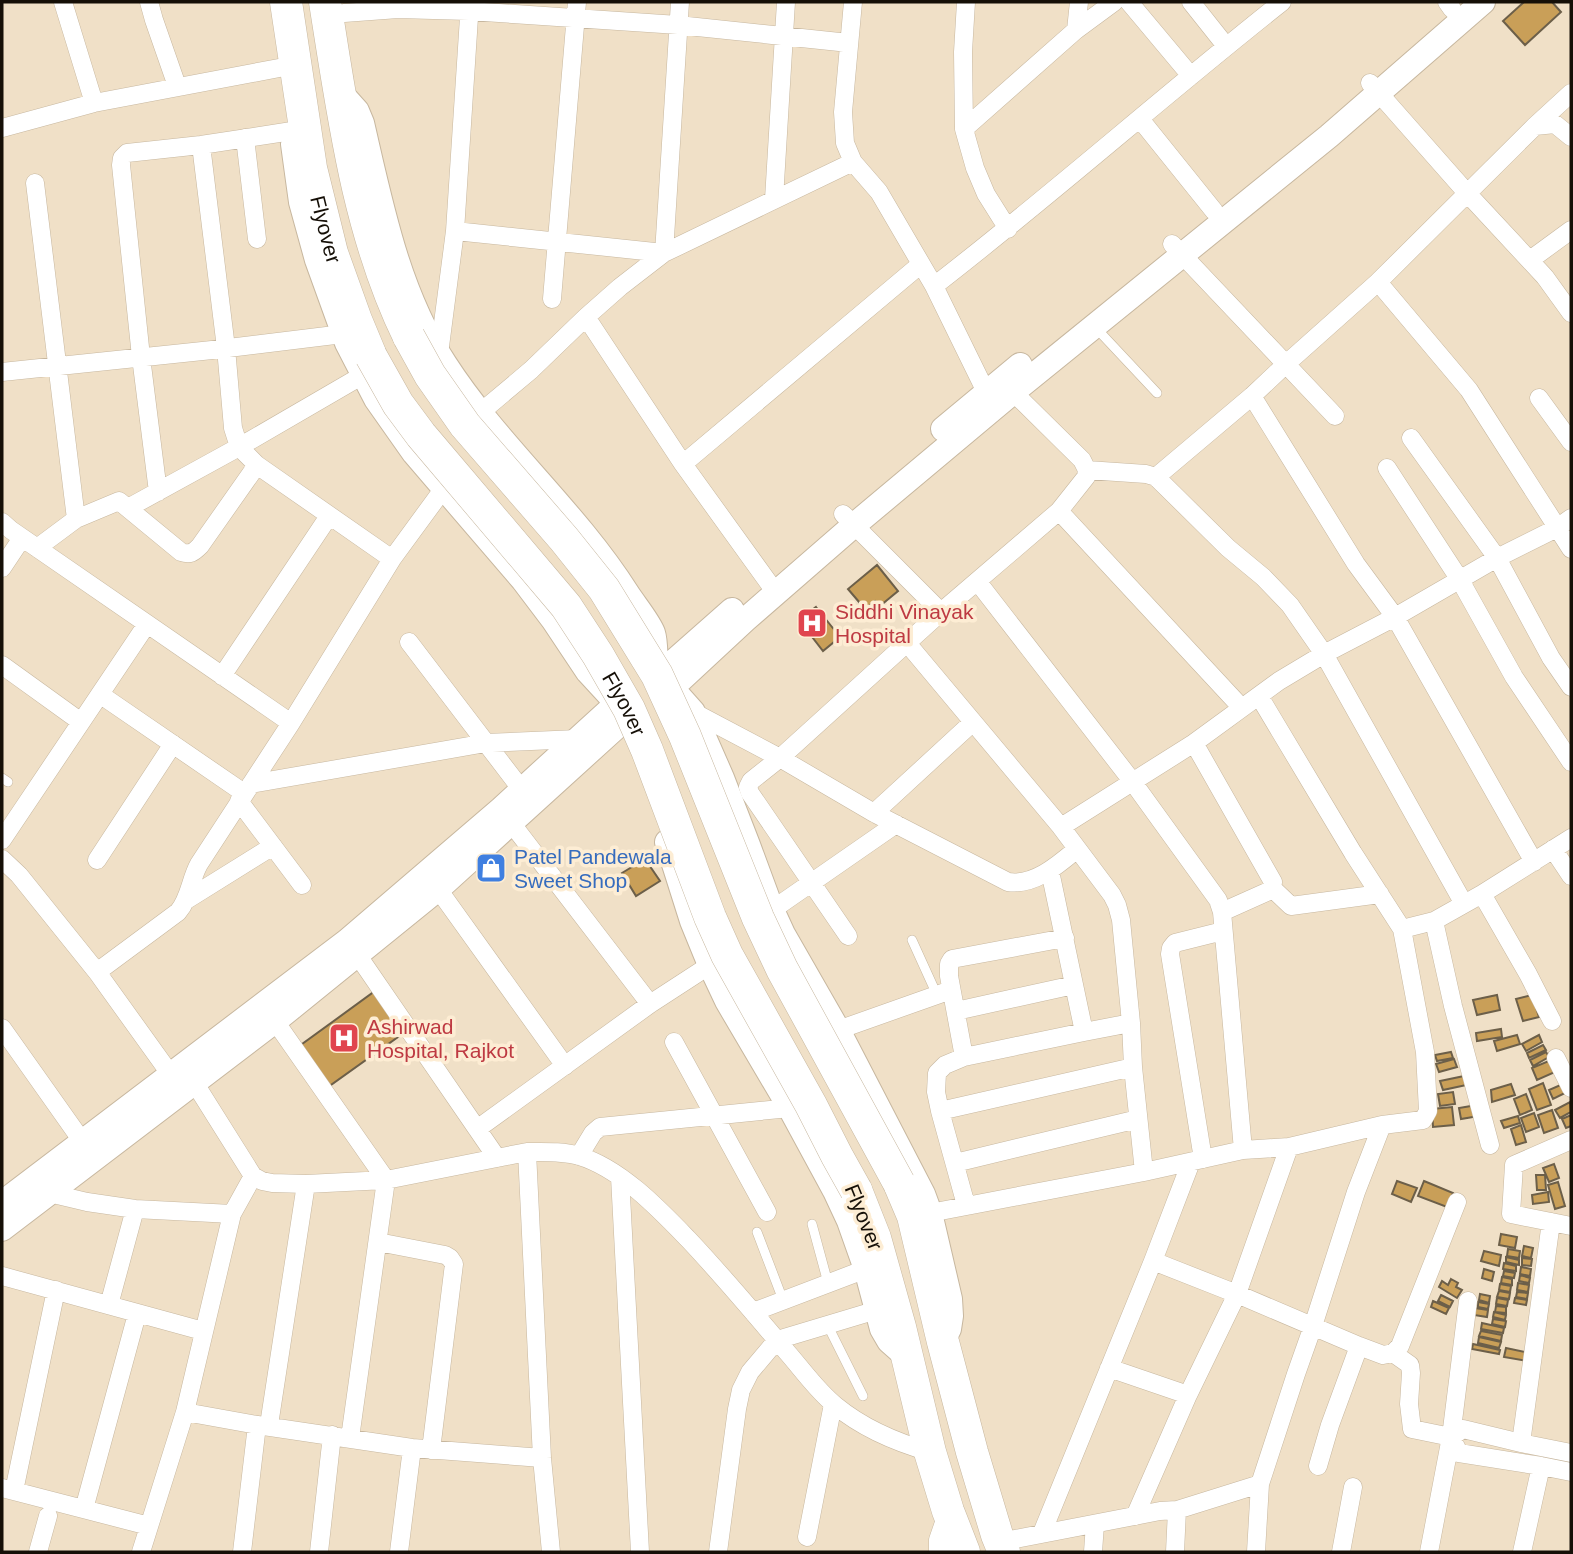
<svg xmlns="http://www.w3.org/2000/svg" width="1573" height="1554" font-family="Helvetica,sans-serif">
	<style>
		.building { fill: #c99f58; stroke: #6c5f49; stroke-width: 2 }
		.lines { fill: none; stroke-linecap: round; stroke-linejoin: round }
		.lane-casing { stroke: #c7b79f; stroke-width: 10 }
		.street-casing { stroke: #c7b79f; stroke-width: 19 }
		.secondary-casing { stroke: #c7b79f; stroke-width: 26 }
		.highway-casing { stroke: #c7b79f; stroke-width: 33 }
		.lane { stroke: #fff; stroke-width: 9 }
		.street { stroke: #fff; stroke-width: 18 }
		.secondary { stroke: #fff; stroke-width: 24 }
		.highway { stroke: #fff; stroke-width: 32 }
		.highway-bridge-casing { stroke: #c7b79f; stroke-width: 33; stroke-linecap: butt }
		.highway-bridge { stroke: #fff; stroke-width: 32 }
		.labels { text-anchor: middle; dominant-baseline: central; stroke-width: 7; stroke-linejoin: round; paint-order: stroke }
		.street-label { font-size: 21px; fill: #150f07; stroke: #fdedd4 }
		.health-label { font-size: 21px; fill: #be3a42; stroke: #fdedd4; text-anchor: start }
		.shop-label { font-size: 21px; fill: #366cbe; stroke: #fdedd4; text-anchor: start }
	</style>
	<rect width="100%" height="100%" fill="#f0e0c7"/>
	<!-- building -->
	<path class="building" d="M 1524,2 L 1552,2 L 1561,12 L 1525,45 L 1503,21 Z
		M 877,565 L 898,591 L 880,606 L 875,601 L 865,609 L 848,589 Z
		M 816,607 L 840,637 L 823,651 L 799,620 Z
		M 645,859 L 660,881 L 636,896 L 622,873 Z
		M 375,991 L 405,1032 L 328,1087 L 298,1047 Z
		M 1497,995 L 1500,1010 L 1477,1015 L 1473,1000 Z
		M 1532,995 L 1539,1017 L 1523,1021 L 1516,999 Z
		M 1501,1029 L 1502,1037 L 1477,1041 L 1476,1033 Z
		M 1517,1035 L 1520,1044 L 1497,1051 L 1494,1041 Z
		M 1539,1035 L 1542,1042 L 1526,1051 L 1522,1044 Z
		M 1543,1045 L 1546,1050 L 1529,1058 L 1527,1053 Z
		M 1451,1052 L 1453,1058 L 1437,1061 L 1435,1055 Z
		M 1546,1052 L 1549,1057 L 1533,1066 L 1530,1060 Z
		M 1454,1059 L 1457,1067 L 1439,1072 L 1436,1064 Z
		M 1551,1060 L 1555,1072 L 1537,1080 L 1532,1068 Z
		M 1469,1075 L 1471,1084 L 1443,1090 L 1440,1081 Z
		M 1543,1083 L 1551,1105 L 1537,1110 L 1529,1089 Z
		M 1565,1083 L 1569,1091 L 1553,1099 L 1549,1090 Z
		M 1511,1084 L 1515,1095 L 1492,1102 L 1491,1090 Z
		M 1453,1092 L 1455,1104 L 1440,1106 L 1438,1094 Z
		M 1526,1094 L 1532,1110 L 1520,1115 L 1514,1099 Z
		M 1570,1102 L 1571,1112 L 1560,1118 L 1555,1110 Z
		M 1477,1105 L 1479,1116 L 1461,1119 L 1459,1108 Z
		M 1452,1107 L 1454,1125 L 1433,1127 L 1432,1109 Z
		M 1552,1110 L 1558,1128 L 1544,1133 L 1538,1115 Z
		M 1534,1113 L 1539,1127 L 1526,1132 L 1521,1118 Z
		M 1571,1115 L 1571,1126 L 1566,1128 L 1562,1119 Z
		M 1518,1116 L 1520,1123 L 1504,1128 L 1501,1121 Z
		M 1521,1125 L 1526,1142 L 1516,1145 L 1511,1129 Z
		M 1554,1164 L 1559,1178 L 1549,1182 L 1543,1168 Z
		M 1536,1175 L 1545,1175 L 1546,1190 L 1537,1190 Z
		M 1397,1181 L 1417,1188 L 1411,1202 L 1392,1194 Z
		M 1424,1181 L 1453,1193 L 1447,1207 L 1418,1196 Z
		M 1558,1182 L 1565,1206 L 1555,1209 L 1548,1185 Z
		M 1548,1192 L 1549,1202 L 1533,1204 L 1532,1195 Z
		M 1501,1234 L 1517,1237 L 1515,1248 L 1499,1245 Z
		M 1524,1246 L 1533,1248 L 1531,1258 L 1522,1256 Z
		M 1508,1249 L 1520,1251 L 1519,1258 L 1507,1256 Z
		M 1484,1251 L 1501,1255 L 1499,1266 L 1481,1261 Z
		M 1506,1257 L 1519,1260 L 1519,1265 L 1506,1262 Z
		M 1522,1258 L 1532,1259 L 1531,1266 L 1522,1265 Z
		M 1504,1263 L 1516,1266 L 1516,1271 L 1503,1269 Z
		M 1521,1267 L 1531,1269 L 1530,1276 L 1520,1274 Z
		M 1484,1269 L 1494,1272 L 1492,1281 L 1482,1278 Z
		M 1504,1271 L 1515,1273 L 1514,1278 L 1503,1276 Z
		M 1520,1275 L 1530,1278 L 1529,1283 L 1519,1281 Z
		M 1502,1277 L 1512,1279 L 1512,1285 L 1501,1283 Z
		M 1451,1279 L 1458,1283 L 1456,1287 L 1462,1290 L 1457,1298 L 1439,1287 L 1442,1281 L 1448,1285 Z
		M 1518,1283 L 1529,1285 L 1528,1292 L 1517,1290 Z
		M 1500,1284 L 1511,1286 L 1510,1292 L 1499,1290 Z
		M 1499,1291 L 1510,1293 L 1509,1299 L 1497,1297 Z
		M 1517,1292 L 1528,1293 L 1527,1299 L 1516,1297 Z
		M 1480,1294 L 1490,1296 L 1489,1303 L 1479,1300 Z
		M 1441,1295 L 1453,1301 L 1450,1307 L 1438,1301 Z
		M 1497,1298 L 1508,1300 L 1507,1306 L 1496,1304 Z
		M 1515,1298 L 1527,1300 L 1526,1305 L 1514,1303 Z
		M 1433,1301 L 1449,1308 L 1446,1314 L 1431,1307 Z
		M 1478,1302 L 1489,1304 L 1488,1309 L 1478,1307 Z
		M 1496,1306 L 1506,1307 L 1506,1313 L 1495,1312 Z
		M 1475,1308 L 1488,1310 L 1487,1317 L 1474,1315 Z
		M 1494,1312 L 1506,1315 L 1505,1320 L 1493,1317 Z
		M 1493,1319 L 1506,1321 L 1505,1327 L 1492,1324 Z
		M 1482,1323 L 1504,1328 L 1503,1333 L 1481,1329 Z
		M 1481,1331 L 1502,1335 L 1501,1341 L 1479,1336 Z
		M 1479,1337 L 1501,1342 L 1499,1348 L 1478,1343 Z
		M 1473,1344 L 1500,1350 L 1499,1354 L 1472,1349 Z
		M 1506,1348 L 1530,1353 L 1528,1361 L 1504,1357 Z"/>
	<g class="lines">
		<!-- lane casing -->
		<g class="lane-casing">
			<path id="lane" d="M 1096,328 L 1157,393
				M 2,778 L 8,782
				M 912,940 L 937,995
				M 812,1224 L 828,1283
				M 757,1232 L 783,1300
				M 827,1324 L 863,1396"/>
		</g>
		<!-- street casing -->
		<g class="street-casing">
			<path id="street" d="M 63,2 L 94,103
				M 149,2 L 154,20 L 177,86
				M 853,2 L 843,112 L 845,143 L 853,162 L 879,192 L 934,286 L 986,392
				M 966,2 L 963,52 L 964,129 L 975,168 L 986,194 L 1008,229
				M 1129,2 L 1191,76
				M 1191,2 L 1226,46
				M 1447,2 L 1452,9
				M 327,16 L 344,13 L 398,9 L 469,11 L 678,25 L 849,43
				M 1076,30 L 1079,2
				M 1370,83 L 1467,193 L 1545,277 L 1571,313
				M 1140,119 L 1214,211
				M 1535,126 L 1571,93
				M 2,128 L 94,103 L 295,65
				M 964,129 L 1076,30 L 1114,2
				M 245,138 L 257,239
				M 201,145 L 226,348 L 233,428 L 239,447 L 257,465 L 392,559
				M 35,183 L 76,519 L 37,548
				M 774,199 L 786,2
				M 455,231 L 664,253 L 680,2
				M 1172,244 L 1335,416
				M 1530,260 L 1571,230
				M 1378,282 L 1469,390 L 1571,549
				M 934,286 C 1052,195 1164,95 1282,2
				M 552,299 L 577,2
				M 586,317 L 683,464 L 776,593
				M 439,354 L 455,231 L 470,2
				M 2,372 L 212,350 L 343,334
				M 1252,396 L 1356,564 L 1395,617 L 1534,862
				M 1539,398 L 1571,442
				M 481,412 L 531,370 L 586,317 L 620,287 L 664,253 L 853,162
				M 1411,438 L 1497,558 L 1551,658 L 1571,687
				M 683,464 L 921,264
				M 1387,468 L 1460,580 L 1514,677 L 1571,762
				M 1087,470 L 1146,474 L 1156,477 L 1228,548 L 1263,577 L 1290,605 L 1324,654 L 1464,904
				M 1156,477 L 1252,396 L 1286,364 L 1378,282 L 1535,126 L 1555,124 L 1571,137
				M 158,492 L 141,357 L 121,165 L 122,158 L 127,153 L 201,145 L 292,131
				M 128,508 L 239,447 L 363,375
				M 1059,511 L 1241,707
				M 843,514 L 941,612
				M 76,519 L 119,501 L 181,552 C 190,555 193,553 200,546 L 257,465
				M 2,522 L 11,530 L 291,723
				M 2,568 L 22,538
				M 977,581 L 1132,781 L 1218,900 L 1222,912 L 1243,1150
				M 409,642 L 486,743 L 578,739
				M 907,643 L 1061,827 L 1112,895 L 1117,905 L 1121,920 L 1131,1023 L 1133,1067 L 1144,1172
				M 2,665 L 81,722
				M 222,676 L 329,516
				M 101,695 L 244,793
				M 1259,696 L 1353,853 L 1402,929 L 1434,921
				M 693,712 L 780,758 L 874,813 L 1008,882 C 1034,886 1058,865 1077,849
				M 1194,743 L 1273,882 L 1272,888 L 1269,891 L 1222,912
				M 251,784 L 486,743 L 522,790
				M 239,801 L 302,885
				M 874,813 L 973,722
				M 512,824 L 650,1004
				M 1061,827 L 1194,743 L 1279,681 L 1324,654 L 1395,617 L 1497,558 L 1557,528 L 1571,518
				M 2,840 L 147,624
				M 1553,849 L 1571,876
				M 2,859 L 19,875 L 97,972 L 171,1075
				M 97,860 L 173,744
				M 1050,871 L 1084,1032
				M 1272,888 L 1291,906 L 1380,894
				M 438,889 L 565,1066
				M 1482,894 L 1528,974 L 1552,1021
				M 188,899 L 273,846
				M 772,910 L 896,824
				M 848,936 L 750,793 L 748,787 L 751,781 L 780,758 L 941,612 L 1059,511 L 1086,477 L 1087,470 L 1082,460 L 1006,385
				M 352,947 L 497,1158
				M 97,972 L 178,912 C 190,898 190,880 199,864 L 291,723 L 392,559 L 444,488
				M 956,1011 L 1074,985
				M 275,1021 L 386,1180 L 350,1438
				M 2,1028 L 82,1141
				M 838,1030 L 951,990
				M 674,1042 L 767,1212
				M 964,1057 L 949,976 L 949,964 L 952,959 L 1065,938
				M 1556,1058 L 1571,1088
				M 194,1082 L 253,1176 L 262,1181 L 272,1183 L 306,1184 L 386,1180 L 527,1152 C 544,1152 563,1151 579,1156 C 620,1168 659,1209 688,1239 C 722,1275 754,1313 786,1351 C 802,1369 817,1391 836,1406 C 864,1429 895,1442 930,1452
				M 940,1111 L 1133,1067
				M 1382,1125 L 1423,1120 L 1428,1111 L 1425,1052 L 1402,929
				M 477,1129 L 650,1004 L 710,965
				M 1571,1140 L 1514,1165 L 1511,1214 L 1571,1226
				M 1490,1145 L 1453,1006 L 1434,921 L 1482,894 L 1571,838
				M 527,1152 L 542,1458 L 551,1552
				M 579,1156 L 593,1133 L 600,1127 L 790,1108
				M 1203,1159 L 1170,954 L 1171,948 L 1175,943 L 1223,931
				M 955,1163 L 1138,1119
				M 620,1177 L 640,1552
				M 49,1193 L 87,1202 L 135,1209 L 232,1214
				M 966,1205 L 940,1111 L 936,1092 L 937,1073 L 945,1065 L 964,1057 L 1084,1032 L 1131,1023
				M 930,1213 L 1144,1172 L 1243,1150 L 1289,1147 L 1382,1125 L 1356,1192 L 1313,1326 L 1296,1374 L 1260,1484 L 1177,1510 L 1160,1511 L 1000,1542
				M 378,1242 L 445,1255 L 450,1258 L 454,1264 L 431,1450
				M 1153,1261 L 1237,1294 L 1359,1346 L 1383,1355 L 1393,1353 L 1400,1346 L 1457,1202
				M 2,1276 L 203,1331
				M 109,1305 L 135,1209
				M 753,1312 L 866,1269
				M 1393,1353 L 1410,1365 L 1411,1373 L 1409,1404 L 1412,1429 L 1451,1437 L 1463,1429 L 1521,1443 L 1571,1453
				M 1109,1368 L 1188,1395
				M 185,1412 L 257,1425 L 412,1448 L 542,1458
				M 269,1425 L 306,1184
				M 1451,1437 L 1459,1453 L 1541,1466 L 1571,1472
				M 1521,1443 L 1551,1222
				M 1318,1466 L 1330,1425 L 1359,1346
				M 2,1488 L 149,1526
				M 14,1491 L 56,1290
				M 84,1509 L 137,1314
				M 1135,1516 L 1188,1395 L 1237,1294 L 1289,1147
				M 1042,1533 L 1153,1261 L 1191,1162
				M 807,1537 L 833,1404
				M 38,1552 L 48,1516
				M 141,1552 L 185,1412 L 232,1214 L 253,1176
				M 242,1552 L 257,1425
				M 319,1552 L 332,1435
				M 399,1552 L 412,1448
				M 718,1552 L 737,1409 L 741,1390 L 750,1372 L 777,1340 L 877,1310
				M 938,1552 L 938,1540 L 948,1511
				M 1093,1552 L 1095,1524
				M 1175,1552 L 1177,1510
				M 1256,1552 L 1260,1484
				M 1341,1552 L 1353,1487
				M 1429,1552 L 1451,1437 L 1468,1301
				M 1522,1552 L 1541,1466"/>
		</g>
		<!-- secondary casing -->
		<g class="secondary-casing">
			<path id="secondary" d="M 340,92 L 357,111 L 362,123 C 381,205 398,293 445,364 C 498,446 575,511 627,593 C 634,604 649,622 653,633 C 656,642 655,656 656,665
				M 293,144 L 301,202 L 317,260 L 347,343 L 376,399 L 414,453 L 523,580 L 554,621 L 588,672 L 611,697
				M 943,429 L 1020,365
				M 664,670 L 732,610
				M 675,685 L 745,620 L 853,526 L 1013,392 L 1329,136 L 1483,2
				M 677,694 L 693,712 L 722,778 L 748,845 L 772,910 L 783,934 L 838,1030 L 923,1194 L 930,1213 L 950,1299 L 951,1316 L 949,1329 L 945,1337
				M 667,842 L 692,921 L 710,965 L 727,1001 L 790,1108 L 835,1191 L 849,1221 L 866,1269 L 882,1329 L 889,1341 L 907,1357
				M 2,1203 L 347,941 L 501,809 L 614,706
				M 2,1229 L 275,1021 L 438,889 L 624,720"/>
		</g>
		<!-- highway casing -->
		<g class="highway-casing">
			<g id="highway">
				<path id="s1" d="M 286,2 L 311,168 L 332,253 L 356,320 L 371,356"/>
				<path d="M 325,2 C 343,115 358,233 409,337"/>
				<path d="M 899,1183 L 913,1216 L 943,1342 L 972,1452 L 997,1535 L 1004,1552"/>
				<path d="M 856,1190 L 875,1238 L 900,1327 L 930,1452 L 948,1511 L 964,1552"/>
			</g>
		</g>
		<!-- lane -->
		<use href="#lane" class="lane"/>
		<!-- street -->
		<use href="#street" class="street"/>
		<!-- secondary -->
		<use href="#secondary" class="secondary"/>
		<!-- highway -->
		<use href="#highway" class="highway"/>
		<!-- highway-bridge casing -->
		<g class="highway-bridge-casing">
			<g id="highway-bridge">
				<path d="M 409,337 L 430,375 L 465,425 L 564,539 L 604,589 L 657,675 L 685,736 L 758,918 L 782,969 L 899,1183"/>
				<path id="s2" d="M 371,356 L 398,404 L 421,435 L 566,606 L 598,655 L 629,709 L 647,750 L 710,917 L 727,955 L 811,1105 L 837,1156 L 856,1190"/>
			</g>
		</g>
		<!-- highway-bridge -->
		<use href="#highway-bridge" class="highway-bridge"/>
	</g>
	<!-- icons -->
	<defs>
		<g id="hospital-square" transform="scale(1.575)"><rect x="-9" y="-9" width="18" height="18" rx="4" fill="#e0444e" stroke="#fdedd4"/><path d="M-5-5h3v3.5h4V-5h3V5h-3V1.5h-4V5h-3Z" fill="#fff"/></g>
		<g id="shop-square" transform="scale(1.575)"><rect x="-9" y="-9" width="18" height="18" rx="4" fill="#3f7fe0" stroke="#fdedd4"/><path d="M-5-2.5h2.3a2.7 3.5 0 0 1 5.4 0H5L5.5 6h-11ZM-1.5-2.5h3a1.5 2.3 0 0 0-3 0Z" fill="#fff"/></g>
	</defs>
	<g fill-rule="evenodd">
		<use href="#hospital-square" x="812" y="623"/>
		<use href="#shop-square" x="491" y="868"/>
		<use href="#hospital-square" x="344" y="1038"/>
	</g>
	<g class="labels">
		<!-- street labels -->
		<g class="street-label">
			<text stroke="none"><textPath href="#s1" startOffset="231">Flyover</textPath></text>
			<text stroke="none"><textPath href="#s2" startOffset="432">Flyover</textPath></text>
			<text transform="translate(864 1217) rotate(68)">Flyover</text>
		</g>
		<!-- health labels -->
		<g class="health-label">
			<text x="835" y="611">Siddhi Vinayak<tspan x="835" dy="24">Hospital</tspan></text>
			<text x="367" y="1026">Ashirwad<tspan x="367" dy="24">Hospital, Rajkot</tspan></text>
		</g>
		<!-- shop labels -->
		<g class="shop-label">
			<text x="514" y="856">Patel Pandewala<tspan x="514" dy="24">Sweet Shop</tspan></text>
		</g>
	</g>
	<!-- border -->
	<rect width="1573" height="1554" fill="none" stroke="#150f07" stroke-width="7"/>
</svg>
